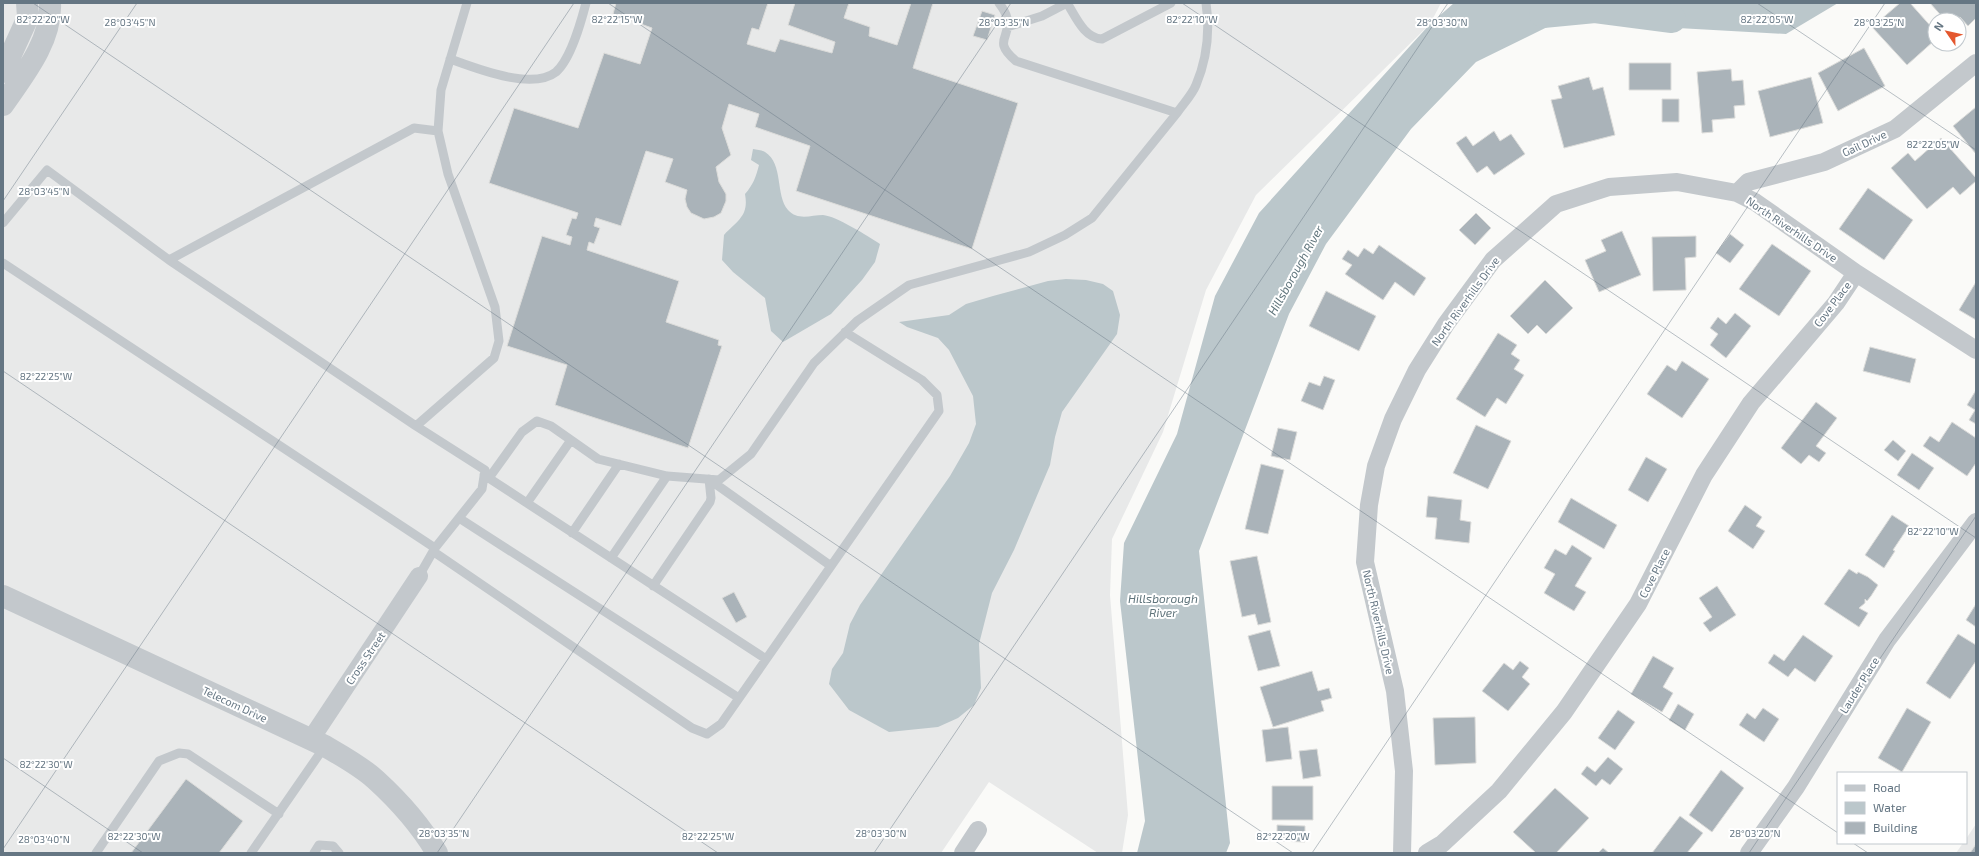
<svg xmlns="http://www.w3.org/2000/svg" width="1979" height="856" font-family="'Exo 2',sans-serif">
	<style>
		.built { fill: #e8e9e9 }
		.water { fill: #bbc7cb }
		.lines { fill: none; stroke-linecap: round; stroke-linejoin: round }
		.river { stroke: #bbc7cb; stroke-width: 28 }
		.building { fill: #aab3b9; stroke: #dcdcda }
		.service { stroke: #c3c8cc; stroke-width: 9 }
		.minor { stroke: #c3c8cc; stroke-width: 18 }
		.tertiary { stroke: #c3c8cc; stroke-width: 22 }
		.ticks { fill: none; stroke: #657683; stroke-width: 1; stroke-opacity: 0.45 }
		.labels { text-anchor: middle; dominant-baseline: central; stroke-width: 4; stroke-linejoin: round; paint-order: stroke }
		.street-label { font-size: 11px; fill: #657683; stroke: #fff }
		.water-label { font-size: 12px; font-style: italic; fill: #60757c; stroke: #fff }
		.ticks-label { font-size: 10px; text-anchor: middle; fill: #657683; stroke: #fff; stroke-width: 4; stroke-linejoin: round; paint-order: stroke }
	</style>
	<rect width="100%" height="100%" fill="#fafaf8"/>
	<!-- built -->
	<path class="built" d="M 3,3 L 1441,3 L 1430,24 L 1256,195 L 1206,290 L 1163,432 L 1112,539 L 1110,595 L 1128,815 L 1122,853 L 1098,853 L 989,782 L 941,853 L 3,853 Z
		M 1976,824 L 1976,853 L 1956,853 L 1963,843 L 1966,843 L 1966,839 Z"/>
	<!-- water -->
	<path class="water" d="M 1454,3 L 1596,3 L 1476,62 L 1411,129 L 1326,244 L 1289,314 L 1199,551 L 1230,843 L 1226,853 L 1137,853 L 1145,821 L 1120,601 L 1124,543 L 1177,434 L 1215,296 L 1259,213 L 1430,24 Z
		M 1612,3 L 1838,3 L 1786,34 L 1660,27 Z
		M 753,149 C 757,150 762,150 765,152 C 784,164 775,195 788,210 C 798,221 811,215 823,215 C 836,216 868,236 880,244 L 875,262 L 862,280 L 831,314 L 783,342 L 771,331 L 765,298 L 733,272 L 722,260 L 724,235 C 738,220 749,216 745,194 C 753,185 756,177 759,165 L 751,160 Z
		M 1066,279 L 1086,280 L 1103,284 L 1113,291 L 1120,315 L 1117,334 L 1062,412 L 1055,437 L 1050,465 L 1014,550 L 992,593 L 979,644 L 981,688 L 974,705 L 958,718 L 938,727 L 889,732 L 849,710 L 829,684 L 832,669 L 843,653 L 850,624 L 860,605 L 950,476 L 969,443 L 976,424 L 973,396 L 949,350 L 938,338 L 907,327 L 899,322 L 949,315 L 966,304 L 993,296 L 1048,281 Z"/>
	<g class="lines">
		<!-- river -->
		<path class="river" d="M 1543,14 L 1595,9 L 1672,19"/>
	</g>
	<!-- building -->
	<path class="building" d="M 616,3 L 768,3 L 759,30 L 752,28 L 747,44 L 775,52 L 780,39 L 832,53 L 835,42 L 788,25 L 795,3 L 849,3 L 844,18 L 870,27 L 869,36 L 897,45 L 911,3 L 933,3 L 913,68 L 1018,103 L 972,249 L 796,191 L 810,146 L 755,127 L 759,114 L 729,104 L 722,128 L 731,155 L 716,167 L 719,182 L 726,194 L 726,201 L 721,213 L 714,217 L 704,219 L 691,213 L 687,207 L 685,199 L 687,190 L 665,182 L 673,159 L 646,151 L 621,226 L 596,218 L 594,226 L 600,228 L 594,244 L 589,242 L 587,250 L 679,281 L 666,322 L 719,340 L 718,345 L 722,346 L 688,448 L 555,405 L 567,365 L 507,346 L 542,236 L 570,245 L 572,237 L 566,235 L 572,218 L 576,219 L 578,213 L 489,183 L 514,108 L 578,128 L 604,53 L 640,64 L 652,28 L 613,14 Z
		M 1900,3 L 1910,3 L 1935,31 L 1935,40 L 1907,65 L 1872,27 Z
		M 1930,3 L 1976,3 L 1976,18 L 1968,26 L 1960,17 L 1956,20 L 1945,20 Z
		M 982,11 L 995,15 L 987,40 L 973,36 Z
		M 1864,48 L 1885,86 L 1838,111 L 1818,73 Z
		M 1629,63 L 1671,63 L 1671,90 L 1629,90 Z
		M 1731,69 L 1732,81 L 1743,80 L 1745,105 L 1734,106 L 1735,118 L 1712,120 L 1713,132 L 1702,133 L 1697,72 Z
		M 1589,77 L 1593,90 L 1603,87 L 1615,135 L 1564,148 L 1551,100 L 1562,98 L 1558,86 Z
		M 1811,77 L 1823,123 L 1770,137 L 1758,91 Z
		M 1662,99 L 1679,99 L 1679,122 L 1662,122 Z
		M 1976,107 L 1976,154 L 1953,126 Z
		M 1494,131 L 1500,141 L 1511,134 L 1525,154 L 1494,175 L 1487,166 L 1477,173 L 1456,143 L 1466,136 L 1473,146 Z
		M 1941,138 L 1976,178 L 1976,181 L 1960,195 L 1953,187 L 1927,209 L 1891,168 L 1908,153 L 1915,161 Z
		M 1868,188 L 1913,220 L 1884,260 L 1839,229 Z
		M 1476,213 L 1491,228 L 1475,245 L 1459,230 Z
		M 1622,231 L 1641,275 L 1599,292 L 1585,260 L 1606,251 L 1601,240 Z
		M 1730,234 L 1744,245 L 1730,263 L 1716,253 Z
		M 1696,236 L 1696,257 L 1685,258 L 1686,290 L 1653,291 L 1652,237 Z
		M 1772,244 L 1811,271 L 1779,316 L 1739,289 Z
		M 1379,245 L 1426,278 L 1414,296 L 1395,282 L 1383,300 L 1345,274 L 1352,265 L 1342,259 L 1348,250 L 1358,257 L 1364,248 L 1373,254 Z
		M 1545,280 L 1573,308 L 1546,334 L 1537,325 L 1528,334 L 1510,316 Z
		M 1976,282 L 1976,320 L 1959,310 Z
		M 1326,291 L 1376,316 L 1359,351 L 1309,326 Z
		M 1735,313 L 1751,326 L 1726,358 L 1710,345 L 1718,334 L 1710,328 L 1718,317 L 1726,324 Z
		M 1498,333 L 1517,345 L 1511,354 L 1520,360 L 1514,369 L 1524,375 L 1506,404 L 1497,398 L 1485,417 L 1456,399 Z
		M 1870,347 L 1916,359 L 1910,383 L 1863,371 Z
		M 1682,361 L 1709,379 L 1682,418 L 1647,394 L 1667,365 L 1676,371 Z
		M 1324,376 L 1335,380 L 1323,410 L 1301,401 L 1309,382 L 1320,386 Z
		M 1976,390 L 1976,424 L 1969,420 L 1975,410 L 1967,405 Z
		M 1816,402 L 1837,418 L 1816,446 L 1826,453 L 1819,462 L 1809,455 L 1801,464 L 1781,448 Z
		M 1952,422 L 1976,438 L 1976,463 L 1967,476 L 1923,446 L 1930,436 L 1939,442 Z
		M 1476,425 L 1511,441 L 1488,489 L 1453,473 Z
		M 1278,428 L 1297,432 L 1290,460 L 1271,456 Z
		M 1893,440 L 1906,451 L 1898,461 L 1884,450 Z
		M 1912,453 L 1934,468 L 1919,490 L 1897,475 Z
		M 1646,457 L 1667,469 L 1648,502 L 1628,490 Z
		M 1261,464 L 1284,470 L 1268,534 L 1245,529 Z
		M 1428,496 L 1462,500 L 1460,520 L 1471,522 L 1469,543 L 1435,539 L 1437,518 L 1426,517 Z
		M 1571,498 L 1617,525 L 1604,549 L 1558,522 Z
		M 1745,505 L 1762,517 L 1756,526 L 1765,531 L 1753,549 L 1728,531 Z
		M 1892,515 L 1909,526 L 1893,550 L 1895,551 L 1884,568 L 1865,555 Z
		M 1572,545 L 1592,558 L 1575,586 L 1586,592 L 1574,611 L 1544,593 L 1555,574 L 1544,568 L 1555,549 L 1566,555 Z
		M 1257,556 L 1271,622 L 1258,625 L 1255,614 L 1242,617 L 1230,561 Z
		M 1849,569 L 1857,574 L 1858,572 L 1868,577 L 1878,585 L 1871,596 L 1867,601 L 1865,599 L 1865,603 L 1859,608 L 1868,613 L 1859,627 L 1824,604 Z
		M 1717,586 L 1736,615 L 1710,632 L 1703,623 L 1712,617 L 1699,598 Z
		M 734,592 L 747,617 L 736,623 L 722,598 Z
		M 1976,604 L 1976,627 L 1966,620 Z
		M 1270,630 L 1280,666 L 1258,671 L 1248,636 Z
		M 1958,634 L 1976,645 L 1976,661 L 1950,699 L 1926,683 Z
		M 1803,635 L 1833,656 L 1815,682 L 1795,668 L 1788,677 L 1768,663 L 1774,654 L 1784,661 Z
		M 1653,656 L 1674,668 L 1663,687 L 1673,693 L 1662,712 L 1631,694 Z
		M 1520,661 L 1529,668 L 1522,677 L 1530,684 L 1508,711 L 1482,691 L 1504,663 L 1513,670 Z
		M 1312,671 L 1318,691 L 1329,688 L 1332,698 L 1321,701 L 1324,711 L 1273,727 L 1260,687 Z
		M 1678,704 L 1694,714 L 1685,730 L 1669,720 Z
		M 1763,708 L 1779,719 L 1764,742 L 1739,725 L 1747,713 L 1755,719 Z
		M 1907,708 L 1931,722 L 1902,772 L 1878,758 Z
		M 1618,710 L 1635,722 L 1615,750 L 1598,738 Z
		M 1475,717 L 1476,763 L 1435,765 L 1433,718 Z
		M 1288,727 L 1292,759 L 1266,762 L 1262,730 Z
		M 1317,749 L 1321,776 L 1303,779 L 1299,751 Z
		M 1608,757 L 1623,769 L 1610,785 L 1602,779 L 1596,786 L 1581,774 L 1587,766 L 1595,772 Z
		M 1721,770 L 1744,788 L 1712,832 L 1689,815 Z
		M 186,779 L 243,821 L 219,853 L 131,853 Z
		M 1272,786 L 1313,786 L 1313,820 L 1272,820 Z
		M 1555,788 L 1589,818 L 1556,853 L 1536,853 L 1513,832 Z
		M 1680,816 L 1703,833 L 1687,853 L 1652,853 Z
		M 1277,825 L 1305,826 L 1305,842 L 1277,841 Z
		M 1976,844 L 1976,853 L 1970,853 Z
		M 1603,848 L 1609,853 L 1598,853 Z"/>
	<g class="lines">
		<!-- service -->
		<path class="service" d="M 999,3 C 1002,7 1006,13 1007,18 C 1012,38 991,40 1016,61 L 1177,113 C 1183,104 1192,95 1196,85 C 1207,59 1210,31 1206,3
			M 1067,3 C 1076,17 1084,38 1102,39 L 1171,3
			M 1007,27 L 1042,16 L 1067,3
			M 450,59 C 475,68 532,91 556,72 C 571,59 581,22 586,3
			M 3,223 L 47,170 L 169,260 L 414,128 L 438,131
			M 169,260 L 416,426
			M 3,263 L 435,548 L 419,576
			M 484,475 L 766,659
			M 489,478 L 522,432 L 537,421 L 551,426 L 598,459 L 667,476 L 719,480 L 751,454 L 814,363 L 857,321 L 909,285 L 1029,252 L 1065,235 L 1092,218 L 1177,113
			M 710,480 L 831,566
			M 527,503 L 571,440
			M 459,518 L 739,698
			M 572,533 L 619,464
			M 435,548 L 482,489 L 485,470 L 416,426 L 494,358 L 499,341 L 495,307 L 448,174 L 438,131 L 441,90 L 467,3
			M 434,552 L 692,728 L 707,734 L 721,724 L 939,411 L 937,395 L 922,380 L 845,332
			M 611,558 L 667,476
			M 653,586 L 710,502 L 711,498 L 709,479
			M 96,853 L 159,761 L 179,753 L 188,754 L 279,814
			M 251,853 L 325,746
			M 314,853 L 319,845 L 333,846 L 339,853"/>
		<!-- minor -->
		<path class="minor" d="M 1737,193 L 1748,182 L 1824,162 L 1895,129 L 1976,63
			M 311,739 L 419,576
			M 963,853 L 978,830
			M 1402,853 L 1404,771 L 1395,691 L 1365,562 L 1369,505 L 1376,466 L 1393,419 L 1417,370 L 1446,324 L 1493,260 L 1556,204 L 1609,187 L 1677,182 L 1737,193 L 1755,202 L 1856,273 L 1976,350
			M 1427,853 L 1442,844 L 1499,791 L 1564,712 L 1638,604 L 1704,475 L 1751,403 L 1836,303 L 1856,273
			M 1749,853 L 1796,787 L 1887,640 L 1976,522"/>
		<!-- tertiary -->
		<path class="tertiary" d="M 3,72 L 28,17 L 27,3
			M 3,105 C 23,76 52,41 50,3
			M 3,596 L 325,746 C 342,756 361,766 376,780 C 399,801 421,826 437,853"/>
	</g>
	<!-- ticks -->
	<path class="ticks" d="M 33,3 L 1293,853M 608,3 L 1838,833M 1182,3 L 1976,538M 1757,3 L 1976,150M 3,201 L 137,3M 3,371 L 718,853M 3,758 L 143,853M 1853,843 L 1868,853M 3,849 L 574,3M 437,853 L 1011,3M 874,853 L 1448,3M 1312,853 L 1885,3M 1749,853 L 1976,516"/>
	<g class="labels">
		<!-- street labels -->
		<g class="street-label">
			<text transform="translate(1864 143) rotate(-25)">Gail Drive</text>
			<text transform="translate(1792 229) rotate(34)">North Riverhills Drive</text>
			<text transform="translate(1465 301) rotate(-54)">North Riverhills Drive</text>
			<text transform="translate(1832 304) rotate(-53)">Cove Place</text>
			<text transform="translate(1654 573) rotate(-63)">Cove Place</text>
			<text transform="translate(1379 622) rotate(77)">North Riverhills Drive</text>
			<text transform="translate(365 658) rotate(-56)">Cross Street</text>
			<text transform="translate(1859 685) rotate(-58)">Lauder Place</text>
			<text transform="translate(235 704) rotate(25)">Telecom Drive</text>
		</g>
		<!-- water labels -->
		<g class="water-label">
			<text transform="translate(1295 270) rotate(-61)">Hillsborough River</text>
			<text x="1163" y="598">Hillsborough<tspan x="1163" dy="14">River</tspan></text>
		</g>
	</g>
	<g class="ticks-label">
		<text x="43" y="23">82°22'20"W</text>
		<text x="617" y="23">82°22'15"W</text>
		<text x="1192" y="23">82°22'10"W</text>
		<text x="1767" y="23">82°22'05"W</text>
		<text x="130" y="26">28°03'45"N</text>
		<text x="1004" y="26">28°03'35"N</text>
		<text x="1442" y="26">28°03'30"N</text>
		<text x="1879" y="26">28°03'25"N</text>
		<text x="1933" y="148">82°22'05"W</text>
		<text x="44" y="195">28°03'45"N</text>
		<text x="46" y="380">82°22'25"W</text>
		<text x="1933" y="535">82°22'10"W</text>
		<text x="46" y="768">82°22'30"W</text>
		<text x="444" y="837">28°03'35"N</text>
		<text x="881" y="837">28°03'30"N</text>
		<text x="1755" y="837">28°03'20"N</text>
		<text x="134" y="840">82°22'30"W</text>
		<text x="708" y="840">82°22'25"W</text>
		<text x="1283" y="840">82°22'20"W</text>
		<text x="44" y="843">28°03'40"N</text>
	</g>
	<!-- border -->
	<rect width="1979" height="856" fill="none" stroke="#657683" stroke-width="8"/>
	<!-- legend -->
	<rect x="1837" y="772" width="130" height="72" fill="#ffffff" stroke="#c1c8cd"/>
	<rect x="1845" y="785" width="20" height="6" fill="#c3c8cc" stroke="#c1c8cd"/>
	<text x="1873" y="792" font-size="12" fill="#657683">Road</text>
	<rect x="1845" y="802" width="20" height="12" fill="#bbc7cb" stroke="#c1c8cd"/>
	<text x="1873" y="812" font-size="12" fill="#657683">Water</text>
	<rect x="1845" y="822" width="20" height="12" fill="#aab3b9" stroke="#c1c8cd"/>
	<text x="1873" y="832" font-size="12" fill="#657683">Building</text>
	<!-- north arrow -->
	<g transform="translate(1947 32) rotate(304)"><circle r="19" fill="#ffffff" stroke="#c1c8cd"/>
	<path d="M0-3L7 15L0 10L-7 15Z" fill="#e4572e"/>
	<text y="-6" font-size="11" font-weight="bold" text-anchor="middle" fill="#657683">N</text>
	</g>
</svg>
